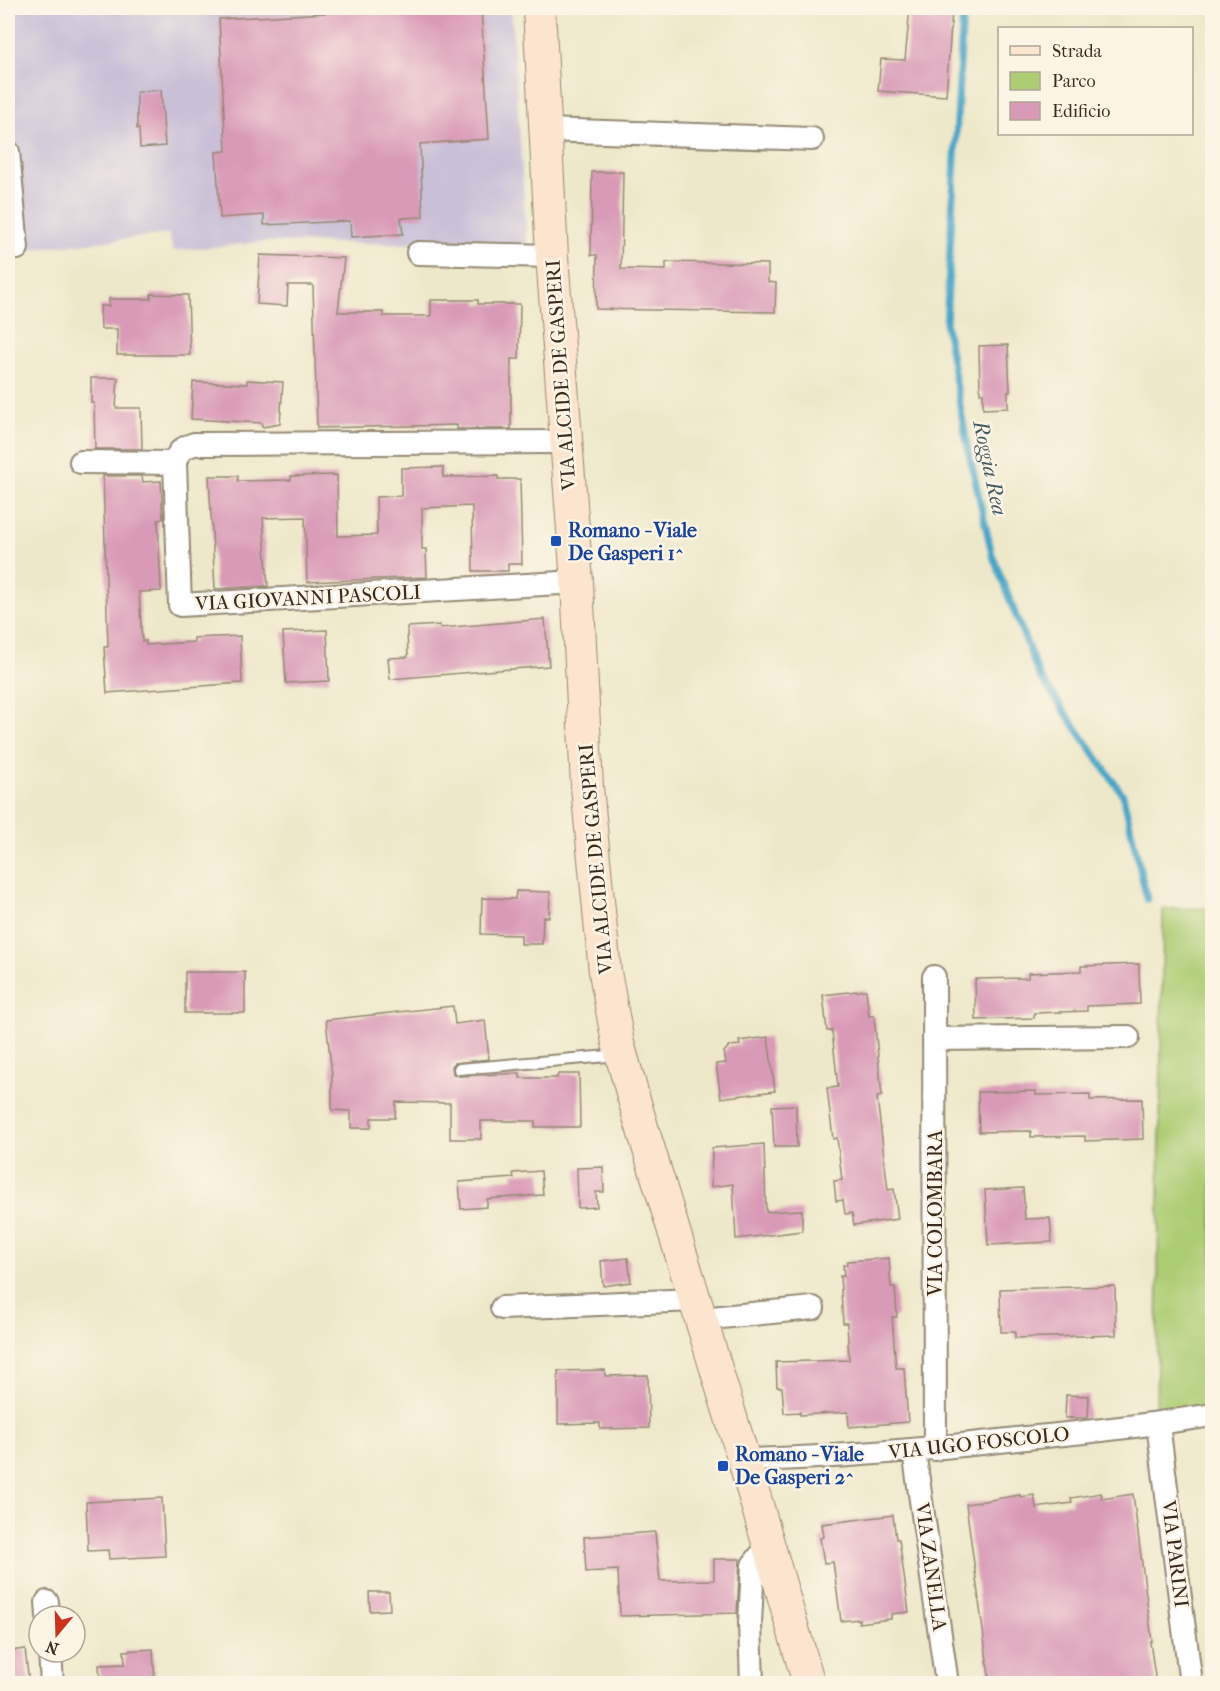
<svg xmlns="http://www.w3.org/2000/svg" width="1220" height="1691" font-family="'IM FELL French Canon',serif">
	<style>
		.industrial { fill: #c9bfd7 }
		.green { fill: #adcd75; stroke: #747c4a; stroke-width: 1.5 }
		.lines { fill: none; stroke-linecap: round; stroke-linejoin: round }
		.stream { stroke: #48a5c6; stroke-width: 7 }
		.building { fill: #d99ab7 }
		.service-casing { stroke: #948974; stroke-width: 14 }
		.minor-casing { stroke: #948974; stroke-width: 26 }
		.secondary-casing { stroke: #948974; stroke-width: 34 }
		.service { stroke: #fff; stroke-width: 10 }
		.minor { stroke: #fff; stroke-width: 22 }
		.secondary { stroke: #fce5cf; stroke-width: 32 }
		.transit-dot { fill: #1a4fb4; stroke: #fcf5e5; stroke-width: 2 }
		.labels { text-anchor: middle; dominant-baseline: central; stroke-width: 5; stroke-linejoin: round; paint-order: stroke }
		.street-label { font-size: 20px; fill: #3b2a1e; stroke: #fcf5e5 }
		.transit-label { font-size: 20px; font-weight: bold; fill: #164399; stroke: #fcf5e5; text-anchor: start }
		.water-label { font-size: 21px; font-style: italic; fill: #405b61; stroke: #fcf5e5 }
	</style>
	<rect width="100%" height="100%" fill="#fcf5e5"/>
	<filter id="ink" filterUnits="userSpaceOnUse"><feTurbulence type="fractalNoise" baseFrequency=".0167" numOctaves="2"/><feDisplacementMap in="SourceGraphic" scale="12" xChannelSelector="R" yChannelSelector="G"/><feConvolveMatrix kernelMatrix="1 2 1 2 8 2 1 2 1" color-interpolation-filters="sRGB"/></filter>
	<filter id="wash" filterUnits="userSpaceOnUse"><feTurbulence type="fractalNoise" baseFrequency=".008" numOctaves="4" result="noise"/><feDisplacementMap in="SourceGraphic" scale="24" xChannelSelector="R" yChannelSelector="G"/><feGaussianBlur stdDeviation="1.35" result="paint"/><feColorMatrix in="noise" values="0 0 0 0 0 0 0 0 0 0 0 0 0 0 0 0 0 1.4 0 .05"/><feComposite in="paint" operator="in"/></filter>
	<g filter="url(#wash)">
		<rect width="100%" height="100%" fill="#eee8cb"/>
		<!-- industrial -->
		<path class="industrial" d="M 8,8 L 511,8 L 527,245 L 261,242 L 173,251 L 169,234 L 8,252 Z"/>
		<!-- green -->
		<path class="green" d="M 1212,908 L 1212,1412 L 1156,1419 L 1163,909 Z"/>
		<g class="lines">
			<!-- stream -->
			<path class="stream" d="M 963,8 L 946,326 L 967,444 L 992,554 L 1039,675 L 1123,795 L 1147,899"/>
		</g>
		<g id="blocks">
			<!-- building -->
			<path class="building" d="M 326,8 L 364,8 L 364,10 L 481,8 L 489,139 L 420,144 L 423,217 L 401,218 L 403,234 L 351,237 L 350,221 L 264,225 L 264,215 L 220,218 L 216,152 L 226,151 L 219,19 L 326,13 Z
				M 910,8 L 946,8 L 946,11 L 952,11 L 946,96 L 878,91 L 881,59 L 905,60 Z
				M 161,90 L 165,146 L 140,148 L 139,129 L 137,129 L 137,92 Z
				M 592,172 L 623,172 L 621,269 L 666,270 L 666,262 L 768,264 L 768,282 L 776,283 L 775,312 L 596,309 L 597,255 L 591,255 Z
				M 260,255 L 344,258 L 338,312 L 383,312 L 383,316 L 431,316 L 431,300 L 478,300 L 478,304 L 520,304 L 519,359 L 511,359 L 511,429 L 457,429 L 457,425 L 317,428 L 313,285 L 288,285 L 287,306 L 257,304 Z
				M 151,294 L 188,295 L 190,355 L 117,355 L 117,329 L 101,329 L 100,306 L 109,306 L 109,299 L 151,299 Z
				M 1008,345 L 1010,392 L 1008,392 L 1008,408 L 983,409 L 983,393 L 980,393 L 979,346 Z
				M 91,378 L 118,378 L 116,408 L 141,408 L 142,449 L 95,449 L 94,403 L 91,403 Z
				M 247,380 L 283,382 L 280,424 L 262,427 L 262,423 L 191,419 L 193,382 L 247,384 Z
				M 443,467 L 443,477 L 498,476 L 498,479 L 520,479 L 522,564 L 508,564 L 508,571 L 473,571 L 472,506 L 422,508 L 422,549 L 426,549 L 427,577 L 307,582 L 305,517 L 263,518 L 268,586 L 215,589 L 209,476 L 238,476 L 238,481 L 291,480 L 291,476 L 337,475 L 338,536 L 377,535 L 376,497 L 401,496 L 401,468 Z
				M 103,476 L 142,476 L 143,482 L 161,481 L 163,519 L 158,520 L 161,591 L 139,592 L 142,641 L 146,641 L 146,645 L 194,642 L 194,638 L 240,636 L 242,683 L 107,693 L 104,647 L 108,647 Z
				M 545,619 L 549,666 L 390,679 L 388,658 L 408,657 L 407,627 L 440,625 L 440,628 Z
				M 327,630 L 329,681 L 286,683 L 283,632 Z
				M 516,891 L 550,892 L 549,917 L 543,917 L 542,944 L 521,944 L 521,935 L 481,934 L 482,898 L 515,899 Z
				M 1139,964 L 1140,1004 L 1087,1006 L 1087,1011 L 1034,1013 L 1034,1018 L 976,1020 L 975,979 L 1028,978 L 1028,973 L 1081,971 L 1081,966 Z
				M 185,972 L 245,972 L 245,1013 L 185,1013 Z
				M 866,990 L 869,1016 L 874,1016 L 882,1096 L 877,1097 L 888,1190 L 894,1189 L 898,1219 L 854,1225 L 852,1213 L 845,1214 L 843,1200 L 836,1201 L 834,1181 L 842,1180 L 837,1138 L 833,1139 L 827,1088 L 838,1087 L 832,1031 L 827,1031 L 823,995 Z
				M 453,1006 L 455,1024 L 485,1020 L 489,1059 L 455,1063 L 452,1066 L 453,1074 L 460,1076 L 520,1073 L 520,1078 L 557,1078 L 558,1074 L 579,1074 L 580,1127 L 535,1127 L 535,1121 L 481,1121 L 481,1139 L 450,1139 L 450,1103 L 396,1102 L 395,1118 L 371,1118 L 371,1128 L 351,1128 L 351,1111 L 332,1110 L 332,1076 L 326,1020 Z
				M 768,1037 L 775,1091 L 721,1098 L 716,1064 L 726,1063 L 724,1052 L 729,1046 L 740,1045 L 739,1041 Z
				M 1036,1091 L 1036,1095 L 1090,1094 L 1090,1100 L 1142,1099 L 1143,1139 L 1085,1141 L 1085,1136 L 1031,1137 L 1031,1131 L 979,1132 L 978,1092 Z
				M 796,1105 L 797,1147 L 774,1147 L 772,1106 Z
				M 764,1144 L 766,1212 L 802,1210 L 802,1231 L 736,1239 L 733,1184 L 711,1187 L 712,1148 Z
				M 603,1167 L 604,1192 L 596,1192 L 597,1207 L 578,1208 L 577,1168 Z
				M 541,1171 L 543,1195 L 487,1199 L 487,1207 L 461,1209 L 459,1182 L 514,1178 L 513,1173 Z
				M 1023,1188 L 1025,1219 L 1050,1218 L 1052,1242 L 988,1245 L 985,1190 Z
				M 628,1258 L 631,1282 L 603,1286 L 601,1261 Z
				M 889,1258 L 891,1287 L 895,1287 L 897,1317 L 892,1317 L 896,1368 L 904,1368 L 908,1422 L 849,1427 L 848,1412 L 800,1415 L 800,1412 L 784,1413 L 782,1387 L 777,1387 L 776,1362 L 849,1360 L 847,1323 L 843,1323 L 840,1276 L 844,1276 L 843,1265 L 847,1265 L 847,1261 Z
				M 1115,1286 L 1116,1335 L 1015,1338 L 1015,1332 L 1001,1332 L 1000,1289 Z
				M 605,1370 L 605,1376 L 648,1375 L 649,1428 L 600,1429 L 600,1423 L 558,1424 L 558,1371 Z
				M 1066,1395 L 1089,1396 L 1088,1418 L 1065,1418 Z
				M 1101,1493 L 1102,1499 L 1133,1494 L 1152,1641 L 1150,1642 L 1156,1683 L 990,1683 L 966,1504 L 1020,1495 L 1020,1497 L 1034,1495 L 1036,1508 L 1072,1503 L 1071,1498 Z
				M 162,1498 L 165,1556 L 109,1559 L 108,1550 L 88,1551 L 86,1502 Z
				M 893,1515 L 896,1539 L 899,1539 L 909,1612 L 891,1614 L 891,1619 L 859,1623 L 859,1619 L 841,1621 L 833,1562 L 824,1563 L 820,1538 L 824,1537 L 822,1524 Z
				M 655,1532 L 660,1581 L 714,1580 L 714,1559 L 740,1559 L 737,1613 L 620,1616 L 618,1570 L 586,1572 L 584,1537 Z
				M 369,1592 L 389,1592 L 390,1610 L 370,1611 Z
				M 25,1649 L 29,1683 L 8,1683 L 8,1651 Z
				M 153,1649 L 155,1683 L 100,1683 L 99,1665 L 125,1664 L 124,1651 Z"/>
		</g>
	</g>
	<g filter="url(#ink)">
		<use href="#blocks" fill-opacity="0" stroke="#948974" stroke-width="1.5"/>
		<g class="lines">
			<!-- service casing -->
			<g class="service-casing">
				<path id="service" d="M 459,1069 L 620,1055"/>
			</g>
			<!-- minor casing -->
			<g class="minor-casing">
				<path id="minor" d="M 545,130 L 812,139
					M 8,152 L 17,248
					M 418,253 L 552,256
					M 567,442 L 194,444 C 182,448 178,451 175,463 L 180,605 L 577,582
					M 81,462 L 175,463
					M 934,977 L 935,1449
					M 934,1039 L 1128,1037
					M 502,1308 L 695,1300
					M 701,1319 L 813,1308
					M 1158,1424 L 1191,1684
					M 914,1451 L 947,1684
					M 744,1460 C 839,1458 932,1449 1026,1438 C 1089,1432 1151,1425 1212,1415
					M 47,1602 L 48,1616
					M 50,1652 L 52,1684
					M 752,1684 L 750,1623 L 753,1565 L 760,1556 L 769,1551"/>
			</g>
			<!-- secondary casing -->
			<g class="secondary-casing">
				<path id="secondary" d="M 539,8 L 552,256 L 577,582 L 587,787 L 605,972 L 618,1043 L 639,1117 L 744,1460 L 809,1684"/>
			</g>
			<!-- service -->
			<use href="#service" class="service"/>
			<!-- minor -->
			<use href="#minor" class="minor"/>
			<!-- secondary -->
			<use href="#secondary" class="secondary"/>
		</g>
	</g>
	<!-- markers -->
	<g class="transit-dot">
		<rect x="550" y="535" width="12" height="12" rx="3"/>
		<rect x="717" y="1460" width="12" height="12" rx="3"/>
	</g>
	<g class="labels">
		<!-- street labels -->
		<g class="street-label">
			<text transform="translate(561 375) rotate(-94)">VIA ALCIDE DE GASPERI</text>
			<text transform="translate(308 598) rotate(-3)">VIA GIOVANNI PASCOLI</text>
			<text transform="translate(596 859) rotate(-95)">VIA ALCIDE DE GASPERI</text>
			<text transform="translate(935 1213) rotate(-90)">VIA COLOMBARA</text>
			<text transform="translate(979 1443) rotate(-6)">VIA UGO FOSCOLO</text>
			<text transform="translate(1175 1554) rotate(83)">VIA PARINI</text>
			<text transform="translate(931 1567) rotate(82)">VIA ZANELLA</text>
		</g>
		<!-- transit labels -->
		<g class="transit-label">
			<text x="568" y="530">Romano - Viale<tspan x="568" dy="23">De Gasperi 1^</tspan></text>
			<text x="735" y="1454">Romano - Viale<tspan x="735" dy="23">De Gasperi 2^</tspan></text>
		</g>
		<!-- water labels -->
		<g class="water-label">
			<text transform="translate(990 468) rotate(78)">Roggia Rea</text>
		</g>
	</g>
	<!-- margin -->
	<rect width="1220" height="1691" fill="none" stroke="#fcf5e5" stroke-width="30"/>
	<!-- legend -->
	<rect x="998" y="27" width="195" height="108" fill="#fcf5e5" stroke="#afa495" stroke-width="1.5"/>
	<rect x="1010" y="46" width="30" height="9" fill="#fce5cf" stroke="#afa495" stroke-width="1.5"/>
	<text x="1052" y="57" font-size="18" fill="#3b2a1e">Strada</text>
	<rect x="1010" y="72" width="30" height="18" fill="#adcd75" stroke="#afa495" stroke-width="1.5"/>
	<text x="1052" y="87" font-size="18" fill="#3b2a1e">Parco</text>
	<rect x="1010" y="102" width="30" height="18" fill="#d99ab7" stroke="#afa495" stroke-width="1.5"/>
	<text x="1052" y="117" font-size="18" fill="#3b2a1e">Edificio</text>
	<!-- north arrow -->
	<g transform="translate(57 1634) rotate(199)"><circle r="28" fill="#fcf5e5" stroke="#afa495" stroke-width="1.5"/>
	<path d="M0-4.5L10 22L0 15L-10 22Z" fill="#c8321e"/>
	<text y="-9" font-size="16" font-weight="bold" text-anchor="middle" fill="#3b2a1e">N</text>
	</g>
</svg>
